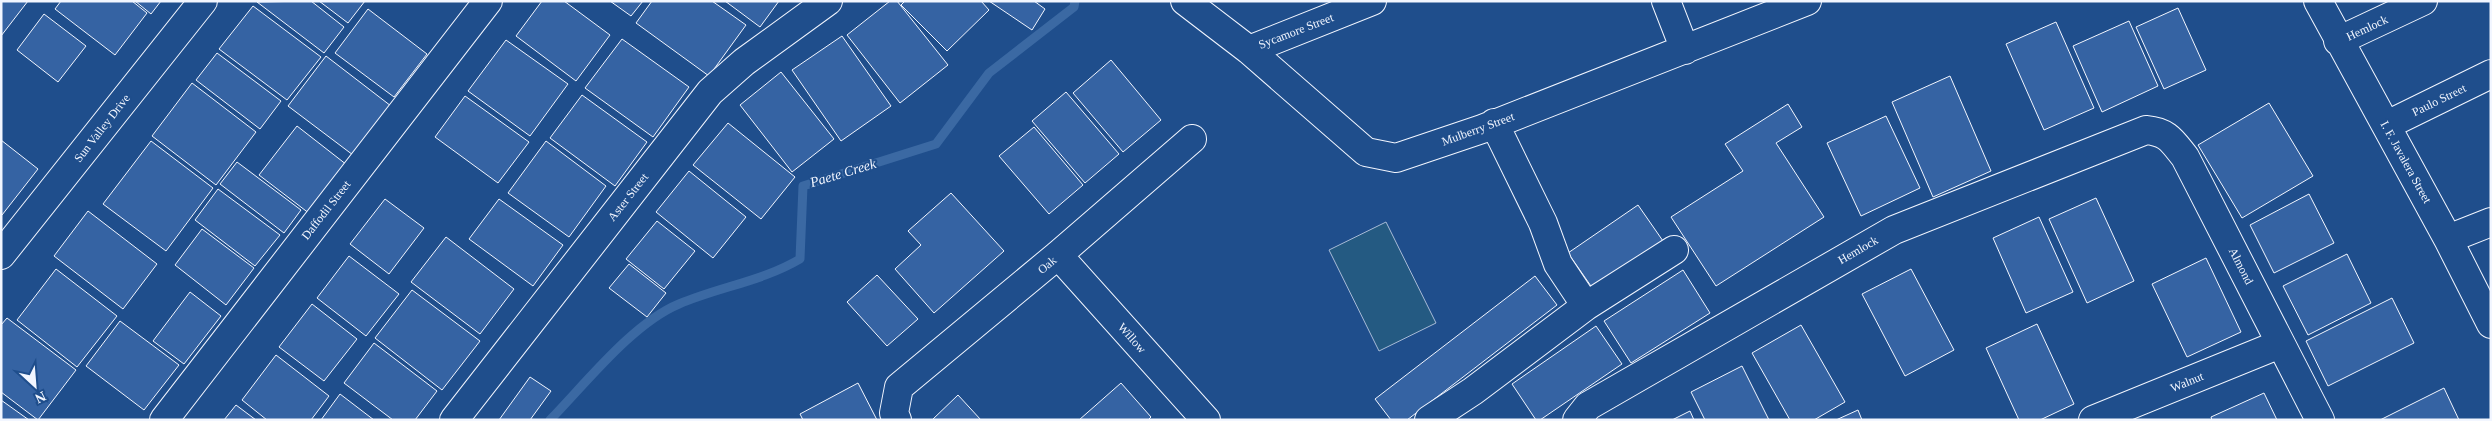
<svg xmlns="http://www.w3.org/2000/svg" width="2492" height="421" font-family="Georgia,serif">
	<style>
		.green { fill: #245a82; stroke: #a8bbd7 }
		.lines { fill: none; stroke-linecap: round; stroke-linejoin: round }
		.stream { stroke: #3b69a3; stroke-width: 9 }
		.building { fill: #3563a3; stroke: #f2f6ff }
		.minor-casing { stroke: #f2f6ff; stroke-width: 30 }
		.minor { stroke: #1f4e8c; stroke-width: 28 }
		.labels { text-anchor: middle; dominant-baseline: central; stroke-width: 4; stroke-linejoin: round; paint-order: stroke }
		.street-label { font-size: 12px; fill: #f2f6ff; stroke: #1f4e8c }
		.water-label { font-size: 14px; font-style: italic; fill: #f2f6ff; stroke: #1f4e8c }
	</style>
	<rect width="100%" height="100%" fill="#1f4e8c"/>
	<!-- green -->
	<path class="green" d="M 1386,222 L 1436,323 L 1379,351 L 1329,250 Z"/>
	<g class="lines">
		<!-- stream -->
		<path class="stream" d="M 550,420 C 586,383 633,323 679,304 C 719,287 763,281 800,259 L 803,186 L 936,144 L 989,73 L 1074,7 L 1075,1"/>
	</g>
	<!-- building -->
	<path class="building" d="M 1,1 L 28,1 L 1,36 Z
		M 61,1 L 132,1 L 147,13 L 115,55 L 55,9 Z
		M 135,1 L 161,1 L 151,14 Z
		M 311,1 L 344,27 L 324,53 L 257,2 Z
		M 319,1 L 365,1 L 348,23 Z
		M 542,1 L 564,1 L 610,35 L 576,81 L 516,36 Z
		M 610,1 L 643,1 L 631,16 Z
		M 652,1 L 712,1 L 746,25 L 709,76 L 636,23 Z
		M 725,1 L 779,1 L 760,27 Z
		M 890,1 L 897,1 L 948,65 L 900,103 L 847,35 Z
		M 905,1 L 981,1 L 989,10 L 947,51 L 901,5 Z
		M 989,1 L 1034,1 L 1045,9 L 1032,30 Z
		M 253,6 L 321,57 L 287,100 L 219,49 Z
		M 2178,8 L 2206,70 L 2164,89 L 2136,27 Z
		M 368,9 L 427,54 L 394,97 L 335,53 Z
		M 44,14 L 86,46 L 58,82 L 17,50 Z
		M 2129,21 L 2158,86 L 2102,112 L 2073,46 Z
		M 2056,22 L 2094,108 L 2044,130 L 2006,44 Z
		M 842,36 L 891,106 L 841,141 L 792,70 Z
		M 622,39 L 689,87 L 653,137 L 585,88 Z
		M 506,40 L 568,84 L 530,136 L 468,91 Z
		M 217,53 L 281,101 L 260,129 L 196,80 Z
		M 326,56 L 391,106 L 353,155 L 288,106 Z
		M 1111,60 L 1161,120 L 1123,152 L 1073,93 Z
		M 781,72 L 834,139 L 792,172 L 740,105 Z
		M 1950,76 L 1991,171 L 1933,197 L 1892,102 Z
		M 192,83 L 256,132 L 216,185 L 152,136 Z
		M 1066,92 L 1119,154 L 1085,183 L 1032,121 Z
		M 582,95 L 647,142 L 615,186 L 550,138 Z
		M 465,96 L 529,142 L 498,183 L 435,137 Z
		M 2269,103 L 2313,176 L 2242,218 L 2198,145 Z
		M 1788,104 L 1802,127 L 1776,143 L 1824,217 L 1716,286 L 1671,217 L 1743,171 L 1725,144 Z
		M 1886,116 L 1920,188 L 1861,216 L 1827,143 Z
		M 728,123 L 795,177 L 761,219 L 693,165 Z
		M 297,126 L 347,165 L 310,214 L 259,175 Z
		M 1034,127 L 1083,185 L 1049,214 L 999,156 Z
		M 1,140 L 38,169 L 2,215 L 1,214 Z
		M 151,141 L 213,188 L 166,251 L 103,204 Z
		M 546,141 L 606,186 L 569,237 L 508,193 Z
		M 237,162 L 301,210 L 284,233 L 220,184 Z
		M 689,171 L 746,217 L 713,258 L 656,212 Z
		M 218,189 L 280,235 L 255,266 L 195,220 Z
		M 951,193 L 1004,251 L 934,313 L 895,269 L 921,245 L 908,231 Z
		M 2309,194 L 2334,243 L 2274,273 L 2250,225 Z
		M 2096,198 L 2134,281 L 2087,303 L 2049,219 Z
		M 385,199 L 424,228 L 389,274 L 350,244 Z
		M 499,199 L 563,245 L 533,286 L 469,239 Z
		M 1638,205 L 1663,241 L 1593,289 L 1568,253 Z
		M 88,211 L 157,264 L 123,309 L 54,256 Z
		M 2039,217 L 2073,292 L 2026,313 L 1993,238 Z
		M 657,221 L 695,251 L 664,289 L 626,259 Z
		M 202,229 L 254,268 L 226,305 L 175,265 Z
		M 446,237 L 514,289 L 480,334 L 411,282 Z
		M 2347,254 L 2371,303 L 2308,335 L 2283,286 Z
		M 349,256 L 399,294 L 366,336 L 317,298 Z
		M 2206,258 L 2241,332 L 2187,357 L 2152,284 Z
		M 629,264 L 666,293 L 647,317 L 609,288 Z
		M 56,269 L 117,316 L 77,367 L 17,320 Z
		M 1911,269 L 1954,350 L 1905,376 L 1862,294 Z
		M 1683,270 L 1710,313 L 1631,363 L 1604,321 Z
		M 877,275 L 918,319 L 887,346 L 847,302 Z
		M 1535,276 L 1557,305 L 1407,420 L 1391,420 L 1375,399 Z
		M 412,290 L 480,341 L 442,390 L 375,338 Z
		M 190,292 L 221,316 L 184,364 L 153,341 Z
		M 2392,298 L 2414,343 L 2328,386 L 2306,341 Z
		M 312,304 L 357,339 L 324,381 L 279,347 Z
		M 7,318 L 76,370 L 38,420 L 1,392 L 1,325 Z
		M 120,321 L 179,365 L 144,410 L 86,366 Z
		M 2037,324 L 2074,404 L 2040,420 L 2019,420 L 1986,348 Z
		M 1801,325 L 1845,402 L 1814,420 L 1790,420 L 1752,353 Z
		M 1596,326 L 1622,364 L 1540,420 L 1536,420 L 1512,384 Z
		M 374,343 L 437,391 L 415,420 L 393,420 L 344,383 Z
		M 276,355 L 329,396 L 311,420 L 267,420 L 242,400 Z
		M 1742,366 L 1769,420 L 1705,420 L 1691,392 Z
		M 530,377 L 551,391 L 530,420 L 499,420 Z
		M 858,383 L 877,420 L 803,420 L 800,414 Z
		M 1121,383 L 1151,417 L 1148,420 L 1079,420 Z
		M 2444,388 L 2459,420 L 2380,420 Z
		M 2264,393 L 2277,420 L 2212,420 L 2211,417 Z
		M 340,394 L 374,420 L 321,420 Z
		M 958,395 L 981,420 L 932,420 Z
		M 1,400 L 29,420 L 1,420 Z
		M 236,405 L 256,420 L 224,420 Z
		M 1858,410 L 1862,420 L 1836,420 Z
		M 1690,411 L 1694,420 L 1672,420 Z"/>
	<g class="lines">
		<!-- minor casing -->
		<g class="minor-casing">
			<path id="minor" d="M 1185,1 L 1249,50 L 1366,152 L 1396,158 L 1482,129 L 1807,1
				M 1666,1 L 1685,50
				M 2318,1 L 2448,239 L 2491,324
				M 2338,41 L 2423,1
				M 1249,50 L 1372,1
				M 1494,123 L 1543,223 L 1558,264 L 1586,306
				M 2387,125 L 2491,74
				M 2448,239 L 2491,222
				M 1,255 L 203,1
				M 1058,255 L 1206,420
				M 164,420 L 488,1
				M 454,420 L 710,92 L 744,62 L 828,1
				M 897,420 L 894,413 L 899,387 L 1058,255 L 1192,139
				M 1429,420 L 1473,391 L 1586,306 L 1674,250
				M 1577,420 L 1588,406 L 1894,230 L 2146,130 C 2168,132 2172,141 2185,157 L 2320,420
				M 2093,420 L 2280,344"/>
		</g>
		<!-- minor -->
		<use href="#minor" class="minor"/>
	</g>
	<g class="labels">
		<!-- street labels -->
		<g class="street-label">
			<text transform="translate(2367 28) rotate(-25)">Hemlock</text>
			<text transform="translate(1296 31) rotate(-21)">Sycamore Street</text>
			<text transform="translate(2439 100) rotate(-26)">Paulo Street</text>
			<text transform="translate(102 128) rotate(-52)">Sun Valley Drive</text>
			<text transform="translate(1478 129) rotate(-20)">Mulberry Street</text>
			<text transform="translate(2406 162) rotate(61)">I. F. Javalera Street</text>
			<text transform="translate(628 197) rotate(-52)">Aster Street</text>
			<text transform="translate(326 210) rotate(-52)">Daffodil Street</text>
			<text transform="translate(1858 250) rotate(-30)">Hemlock</text>
			<text transform="translate(1047 265) rotate(-40)">Oak</text>
			<text transform="translate(2241 266) rotate(63)">Almond</text>
			<text transform="translate(1132 338) rotate(48)">Willow</text>
			<text transform="translate(2187 382) rotate(-22)">Walnut</text>
		</g>
		<!-- water labels -->
		<g class="water-label">
			<text transform="translate(843 173) rotate(-17)">Paete Creek</text>
		</g>
	</g>
	<!-- border -->
	<rect width="2492" height="421" fill="none" stroke="#f2f6ff" stroke-width="5"/>
	<!-- north arrow -->
	<g transform="translate(35 386) rotate(154)" stroke="#1f4e8c" stroke-width="4" paint-order="stroke">
	<path d="M0-4L9 19L0 12L-9 19Z" fill="#f2f6ff"/>
	<text y="-8" font-size="14" font-weight="bold" text-anchor="middle" fill="#f2f6ff">N</text>
	</g>
</svg>
